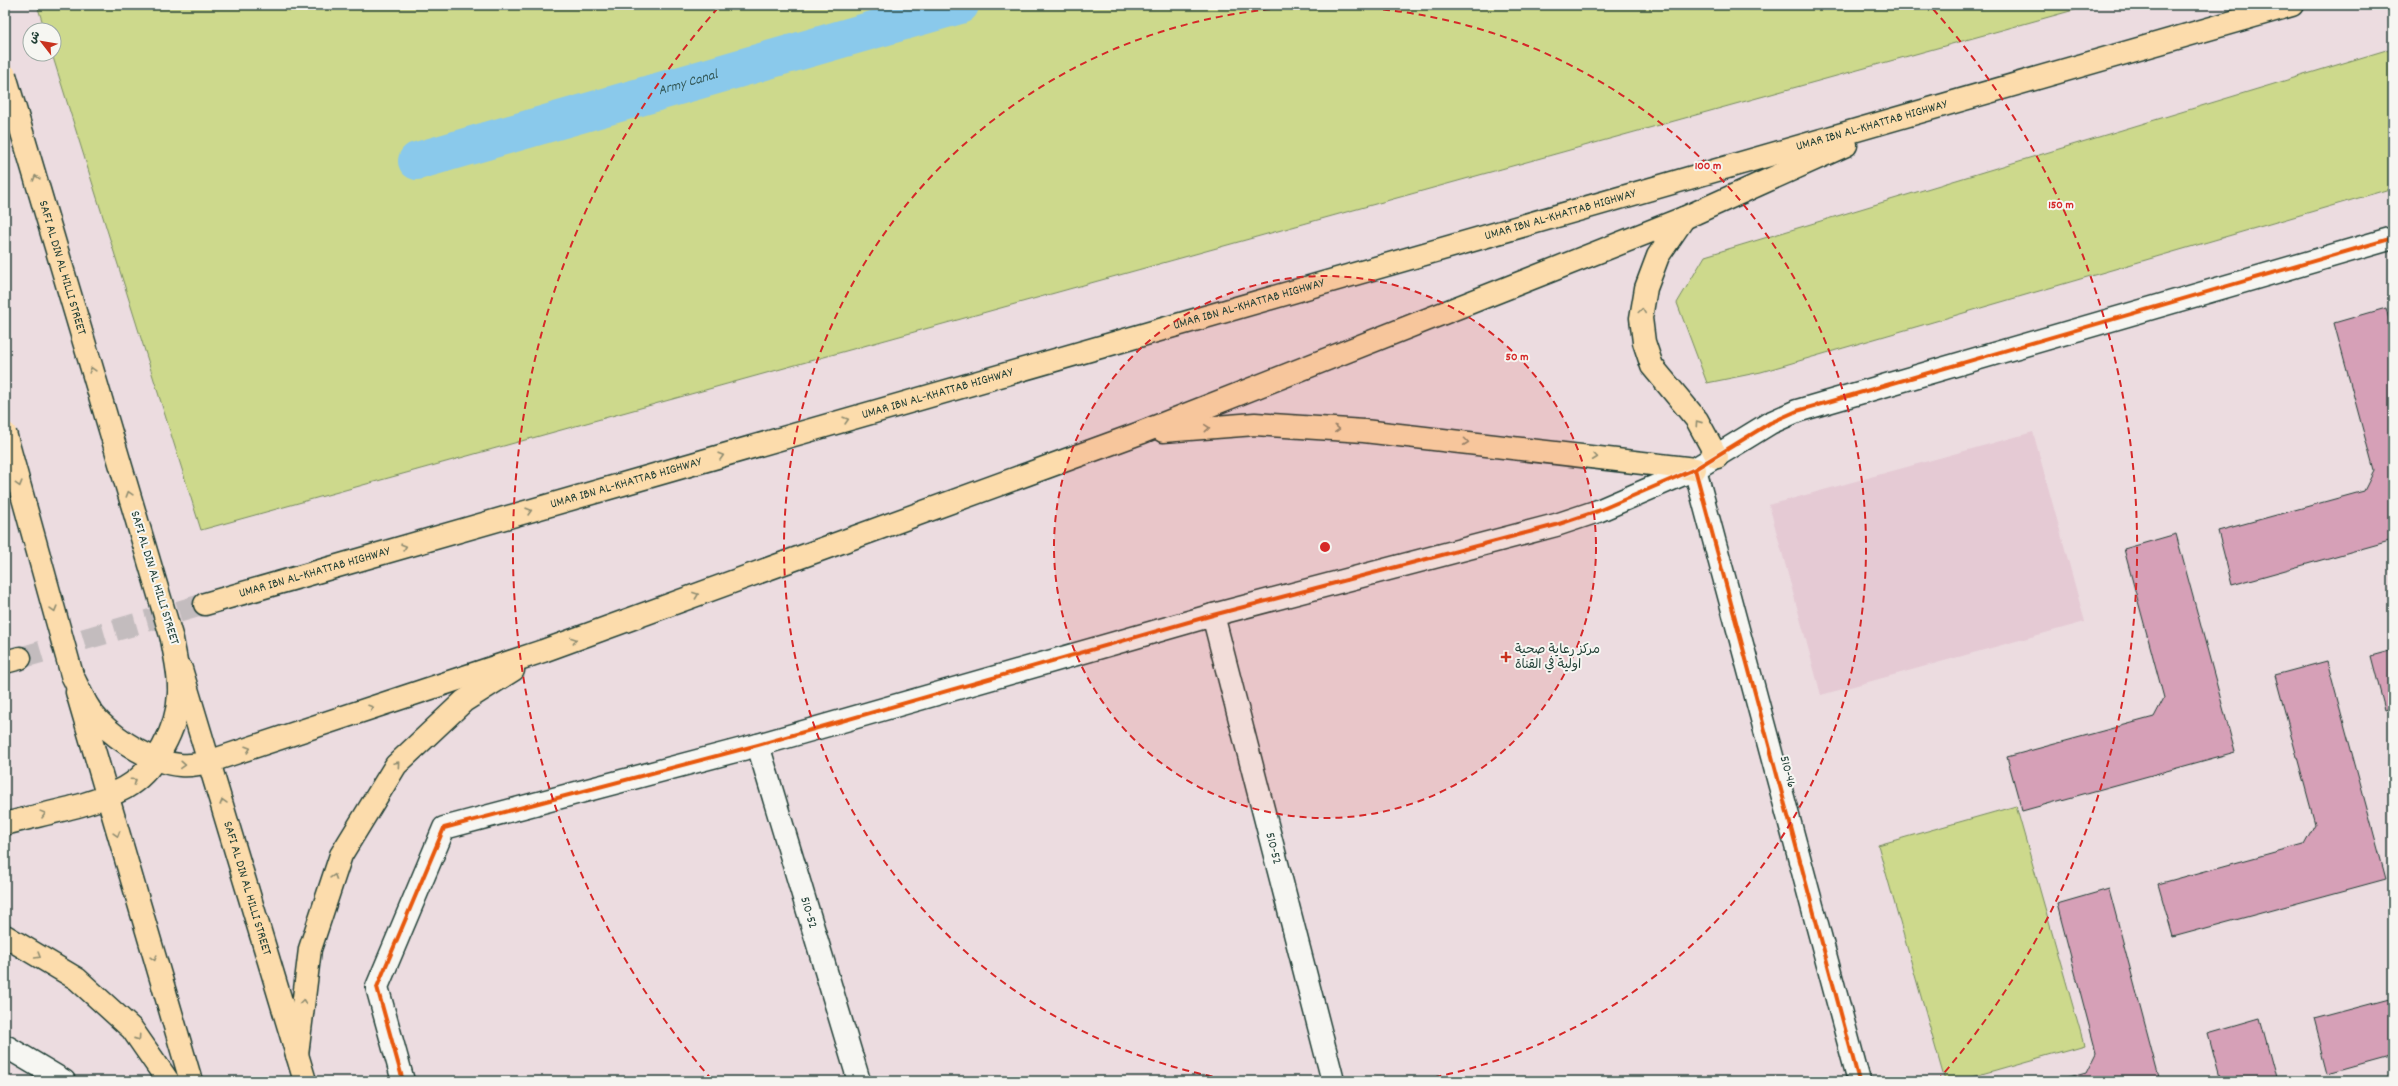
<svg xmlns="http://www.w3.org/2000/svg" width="2398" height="1086" font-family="Dekko,'Playpen Sans Arabic',sans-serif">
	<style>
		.built { fill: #e5cad4 }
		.green { fill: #cdd98c; stroke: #768b60 }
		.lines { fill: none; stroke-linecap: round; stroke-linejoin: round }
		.canal { stroke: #8ac9eb; stroke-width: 38 }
		.building { fill: #d6a0b7; stroke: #1f3d34 }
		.highway-tunnel { stroke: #c3bcbe; stroke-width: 22; stroke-dasharray: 22 11; stroke-linecap: butt }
		.street-casing { stroke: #1f3d34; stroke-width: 25 }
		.primary-casing { stroke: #1f3d34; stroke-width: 25 }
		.highway-casing { stroke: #1f3d34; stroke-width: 25 }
		.street { stroke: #f6f6f2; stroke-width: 22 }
		.primary { stroke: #fcdcac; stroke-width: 22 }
		.highway { stroke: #fcdcac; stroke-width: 22 }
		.primary-bridge-casing { stroke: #1f3d34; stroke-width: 25; stroke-linecap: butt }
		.primary-bridge { stroke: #fcdcac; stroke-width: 22 }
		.cycleway-casing { stroke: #f6f6f2; stroke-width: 6 }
		.cycleway { stroke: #e8590c; stroke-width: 4 }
		.oneway { stroke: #8e8c70 }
		.ring { fill: none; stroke: #d62828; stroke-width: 2; stroke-dasharray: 7 5 }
		.poi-dot { fill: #c8321e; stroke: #f6f6f2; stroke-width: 1.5 }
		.labels { text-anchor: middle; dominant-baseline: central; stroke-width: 4; stroke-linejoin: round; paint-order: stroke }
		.street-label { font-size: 13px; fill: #1f3d34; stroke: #f6f6f2 }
		.poi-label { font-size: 13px; fill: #1f3d34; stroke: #f6f6f2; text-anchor: start }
		.water-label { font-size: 14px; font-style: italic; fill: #345959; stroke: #f6f6f2 }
		.centre { fill: #d62828; stroke: #f6f6f2; stroke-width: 2 }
		.ring-label { font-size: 12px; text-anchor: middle; font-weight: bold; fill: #d62828; stroke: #f6f6f2; stroke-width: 4; stroke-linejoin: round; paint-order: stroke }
	</style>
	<rect width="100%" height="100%" fill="#ecdce0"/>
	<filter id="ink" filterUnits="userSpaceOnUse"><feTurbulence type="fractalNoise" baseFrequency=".025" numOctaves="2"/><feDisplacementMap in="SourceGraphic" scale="8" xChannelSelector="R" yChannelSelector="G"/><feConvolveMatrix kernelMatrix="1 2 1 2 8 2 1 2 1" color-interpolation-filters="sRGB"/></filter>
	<g filter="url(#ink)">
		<!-- built -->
		<path class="built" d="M 2033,432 L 2085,622 L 1821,695 L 1769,505 Z"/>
		<!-- green -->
		<path class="green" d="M 37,5 L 2092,5 L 201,530 L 52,54 L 54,54 L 54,30 L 45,30 Z
			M 2393,48 L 2393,188 L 1761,372 L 1707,383 L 1677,303 L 1705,256 Z
			M 2016,806 L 2084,1045 L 1957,1081 L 1945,1081 L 1878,845 Z"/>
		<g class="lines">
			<!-- canal -->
			<path class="canal" id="s1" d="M 417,161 L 960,5"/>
		</g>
		<!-- building -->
		<path class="building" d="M 2386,308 L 2393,335 L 2393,540 L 2232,585 L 2218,531 L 2364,491 L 2374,471 L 2334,323 Z
			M 2176,534 L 2235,752 L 2022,811 L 2007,757 L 2154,717 L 2164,698 L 2124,549 Z
			M 2393,650 L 2393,707 L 2385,710 L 2371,656 Z
			M 2327,661 L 2386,879 L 2173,937 L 2158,884 L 2304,844 L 2315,824 L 2275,675 Z
			M 2109,889 L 2160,1081 L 2054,1081 L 2086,1072 L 2096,1052 L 2057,904 Z
			M 2393,998 L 2393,1055 L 2328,1073 L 2314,1019 Z
			M 2260,1018 L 2277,1081 L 2221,1081 L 2208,1033 Z"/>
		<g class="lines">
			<!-- highway-tunnel -->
			<path class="highway-tunnel" d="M 20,658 L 205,604"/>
			<!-- street casing -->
			<g class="street-casing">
				<g id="street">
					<path d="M 1695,469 L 1859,1081"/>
					<path id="s2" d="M 1213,615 L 1333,1081"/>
					<path id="s3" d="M 758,745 L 859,1081"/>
					<path d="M 5,1048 L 7,1047 L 64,1081"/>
					<path d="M 403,1081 L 377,987 L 444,828 L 758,745 L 1213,615 L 1556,525 L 1598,511 L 1695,469 L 1770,423 L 1797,411 L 2393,238"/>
				</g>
			</g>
			<!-- primary casing -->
			<g class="primary-casing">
				<g id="primary">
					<path id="s4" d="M 181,669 L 305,1081"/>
					<path d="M 77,692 L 191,1081"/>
				</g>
			</g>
			<!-- highway casing -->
			<g class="highway-casing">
				<g id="highway">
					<path d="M 1684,218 L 1658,256 L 1646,288 L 1641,318 L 1644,342 L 1652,366 L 1697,420 L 1717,457"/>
					<path d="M 1163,431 L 1255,424 L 1364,431 L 1695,469"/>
					<path id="s5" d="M 205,604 L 2292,5"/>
					<path d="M 5,662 L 20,658"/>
					<path d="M 72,675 C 80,691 87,709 100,722 C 119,741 153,763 180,765 C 191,766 201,764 211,761 L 543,651 L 1140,433 L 1684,218 L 1846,145"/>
					<path d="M 5,824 C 41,814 92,806 125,788 C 155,771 178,728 179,693 C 180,675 175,657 172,639"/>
					<path d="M 5,936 L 77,979 L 132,1029 L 168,1081"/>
					<path d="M 297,1055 L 310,949 L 341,855 L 396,765 L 464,701 L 513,670"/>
				</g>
			</g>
			<!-- street -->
			<use href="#street" class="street"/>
			<!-- primary -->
			<use href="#primary" class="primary"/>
			<!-- highway -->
			<use href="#highway" class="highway"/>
			<!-- primary-bridge casing -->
			<g class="primary-bridge-casing">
				<g id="primary-bridge">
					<path id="s6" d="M 5,75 L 172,639"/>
					<path d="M 5,433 L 72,675"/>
				</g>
			</g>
			<!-- primary-bridge -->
			<use href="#primary-bridge" class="primary-bridge"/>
			<!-- cycleway casing -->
			<g class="cycleway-casing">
				<path id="cycleway" d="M 1695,469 L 1859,1081
					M 403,1081 L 377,987 L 444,828 L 758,745 L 1213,615 L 1556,525 L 1598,511 L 1695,469 L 1770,423 L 1797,411 L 2393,238"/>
			</g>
			<!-- cycleway -->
			<use href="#cycleway" class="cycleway"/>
		</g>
		<!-- one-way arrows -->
		<defs><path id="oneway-chevron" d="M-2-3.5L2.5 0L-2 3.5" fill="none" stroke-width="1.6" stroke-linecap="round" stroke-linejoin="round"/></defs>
		<g class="oneway">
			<use href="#oneway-chevron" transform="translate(36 178) rotate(-107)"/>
			<use href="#oneway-chevron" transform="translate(1642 311) rotate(-82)"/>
			<use href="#oneway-chevron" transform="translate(92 370) rotate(-107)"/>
			<use href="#oneway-chevron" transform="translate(846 420) rotate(-16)"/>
			<use href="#oneway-chevron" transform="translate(1698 423) rotate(-125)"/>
			<use href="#oneway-chevron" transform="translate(1207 428) rotate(-5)"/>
			<use href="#oneway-chevron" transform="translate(1337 429) rotate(4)"/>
			<use href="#oneway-chevron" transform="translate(1466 442) rotate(7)"/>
			<use href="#oneway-chevron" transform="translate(721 456) rotate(-16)"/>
			<use href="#oneway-chevron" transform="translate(1595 457) rotate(7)"/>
			<use href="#oneway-chevron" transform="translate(19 484) rotate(74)"/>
			<use href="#oneway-chevron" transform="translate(129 494) rotate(-107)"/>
			<use href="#oneway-chevron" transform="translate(529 511) rotate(-16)"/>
			<use href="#oneway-chevron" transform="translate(404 547) rotate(-16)"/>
			<use href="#oneway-chevron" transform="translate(696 595) rotate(-20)"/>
			<use href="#oneway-chevron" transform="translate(54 609) rotate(74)"/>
			<use href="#oneway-chevron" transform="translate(574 640) rotate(-20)"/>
			<use href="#oneway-chevron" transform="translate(371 708) rotate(-18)"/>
			<use href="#oneway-chevron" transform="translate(248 749) rotate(-18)"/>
			<use href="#oneway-chevron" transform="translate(397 764) rotate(-49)"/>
			<use href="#oneway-chevron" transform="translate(183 765) rotate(4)"/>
			<use href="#oneway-chevron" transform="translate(134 781) rotate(-35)"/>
			<use href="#oneway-chevron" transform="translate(223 802) rotate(-106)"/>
			<use href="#oneway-chevron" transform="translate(43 814) rotate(-15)"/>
			<use href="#oneway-chevron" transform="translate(117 834) rotate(73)"/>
			<use href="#oneway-chevron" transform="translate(334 877) rotate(-72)"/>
			<use href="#oneway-chevron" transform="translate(38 956) rotate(31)"/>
			<use href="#oneway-chevron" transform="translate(154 958) rotate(73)"/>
			<use href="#oneway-chevron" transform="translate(303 1002) rotate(-83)"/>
			<use href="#oneway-chevron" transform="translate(138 1038) rotate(55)"/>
		</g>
	</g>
	<!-- distance rings -->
	<circle cx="1325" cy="547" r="271" fill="#d62828" fill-opacity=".12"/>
	<g class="ring">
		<circle cx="1325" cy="547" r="271"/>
		<path d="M1236 1081A541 541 0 1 1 1414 1081"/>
		<path d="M712 1080A812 812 0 0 1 717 9M1933 9A812 812 0 0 1 1938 1080"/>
	</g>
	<!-- markers -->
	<path class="poi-dot" d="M1504 651h4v4h4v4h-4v4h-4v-4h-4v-4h4z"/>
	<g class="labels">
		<!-- street labels -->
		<g class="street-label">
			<text stroke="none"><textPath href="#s5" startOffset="1734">UMAR IBN AL-KHATTAB HIGHWAY</textPath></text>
			<text stroke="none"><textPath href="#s5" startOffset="1410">UMAR IBN AL-KHATTAB HIGHWAY</textPath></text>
			<text stroke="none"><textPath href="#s6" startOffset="201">SAFI AL DIN AL HILLI STREET</textPath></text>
			<text stroke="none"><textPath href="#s5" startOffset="1086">UMAR IBN AL-KHATTAB HIGHWAY</textPath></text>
			<text stroke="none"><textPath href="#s5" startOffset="762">UMAR IBN AL-KHATTAB HIGHWAY</textPath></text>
			<text stroke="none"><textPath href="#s5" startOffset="438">UMAR IBN AL-KHATTAB HIGHWAY</textPath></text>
			<text stroke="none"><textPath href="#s5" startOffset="114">UMAR IBN AL-KHATTAB HIGHWAY</textPath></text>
			<text transform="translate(154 578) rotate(73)">SAFI AL DIN AL HILLI STREET</text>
			<text transform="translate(1787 772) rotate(75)">510-46</text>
			<text stroke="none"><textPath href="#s2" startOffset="241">510-52</textPath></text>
			<text stroke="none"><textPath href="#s4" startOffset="229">SAFI AL DIN AL HILLI STREET</textPath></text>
			<text stroke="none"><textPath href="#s3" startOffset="175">510-52</textPath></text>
		</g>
		<!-- poi labels -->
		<g class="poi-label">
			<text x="1515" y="650">مركز رعاية صحية<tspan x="1515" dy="15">اولية في القناة</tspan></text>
		</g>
		<!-- water labels -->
		<g class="water-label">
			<text stroke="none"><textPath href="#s1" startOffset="282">Army Canal</textPath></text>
		</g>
	</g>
	<circle cx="1325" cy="547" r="6" class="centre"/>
	<g class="ring-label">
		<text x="1708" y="169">100 m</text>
		<text x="2061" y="208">150 m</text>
		<text x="1517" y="360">50 m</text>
	</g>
	<!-- margin -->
	<rect width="2398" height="1086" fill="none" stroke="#f6f6f2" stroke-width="20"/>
	<rect x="10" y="10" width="2378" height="1066" fill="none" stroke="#1f3d34" stroke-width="1.5" filter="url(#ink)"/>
	<!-- north arrow -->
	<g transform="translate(42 42) rotate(301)"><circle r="19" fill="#f6f6f2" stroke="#a0aca6"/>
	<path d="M0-3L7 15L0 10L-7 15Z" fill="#c8321e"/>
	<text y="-6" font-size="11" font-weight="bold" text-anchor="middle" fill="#1f3d34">ش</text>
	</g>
</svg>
